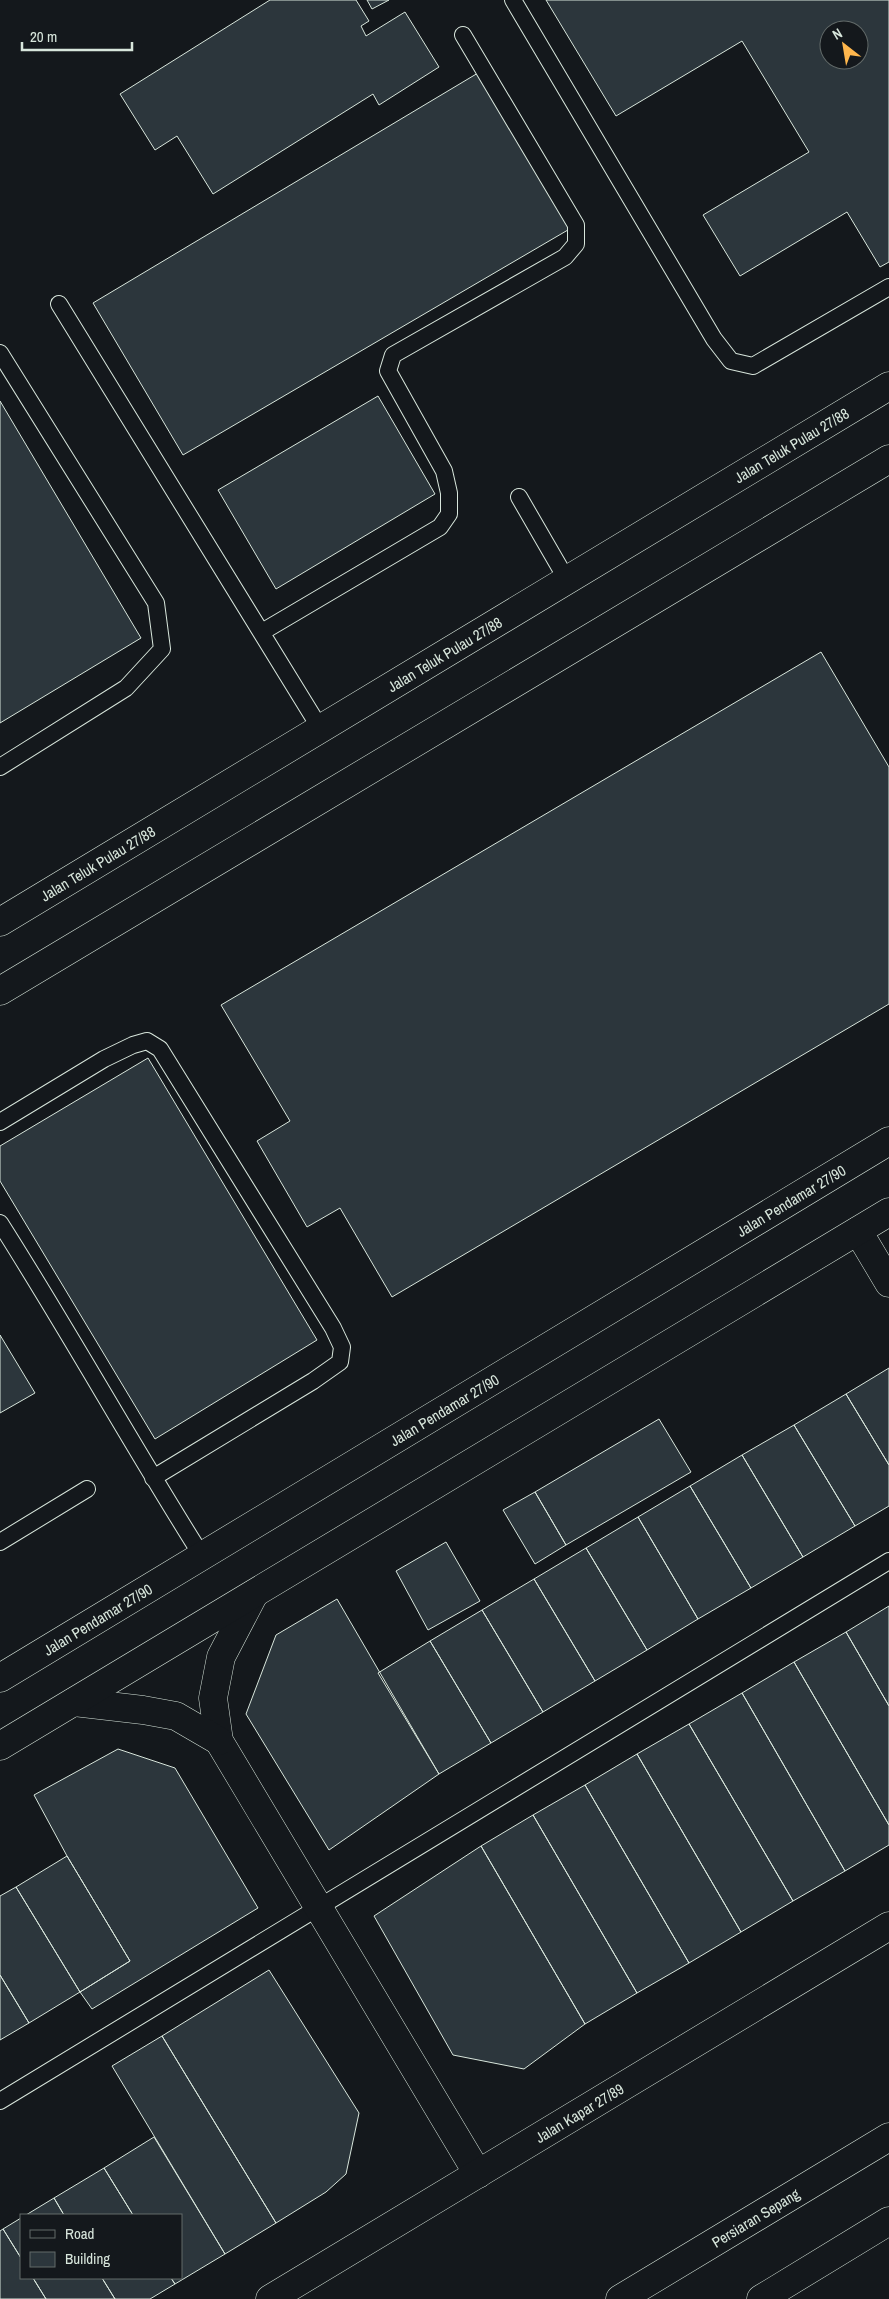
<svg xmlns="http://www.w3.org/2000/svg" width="889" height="2299" font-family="'Archivo Narrow',sans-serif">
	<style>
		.building { fill: #2c363c; stroke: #d8e6dc; fill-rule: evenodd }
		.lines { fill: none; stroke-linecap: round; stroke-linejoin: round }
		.service-casing { stroke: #d8e6dc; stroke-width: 18 }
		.minor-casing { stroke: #d8e6dc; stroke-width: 29 }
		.tertiary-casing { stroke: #d8e6dc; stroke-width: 29 }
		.service { stroke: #14181c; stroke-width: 16 }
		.minor { stroke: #14181c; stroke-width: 28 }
		.tertiary { stroke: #14181c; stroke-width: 28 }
		.labels { text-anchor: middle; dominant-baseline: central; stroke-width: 4; stroke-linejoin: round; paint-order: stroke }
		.street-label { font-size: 15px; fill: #d8e6dc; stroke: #14181c }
	</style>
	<rect width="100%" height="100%" fill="#14181c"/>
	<!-- building -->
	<path class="building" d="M 270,0 L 356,0 L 369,21 L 361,26 L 366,36 L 405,12 L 439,67 L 379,105 L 373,94 L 213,194 L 177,136 L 155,150 L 120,94 Z
		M 367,0 L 389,0 L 372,9 Z
		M 546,0 L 889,0 L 889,262 L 880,267 L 847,212 L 740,276 L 703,215 L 809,152 L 742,41 L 616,116 ZM 829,30 L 859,30 L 859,60 L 829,60 Z
		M 483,70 L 573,227 L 183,455 L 93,303 Z
		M 378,396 L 435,494 L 276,589 L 218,490 Z
		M 0,401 L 141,638 L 0,723 Z
		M 821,652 L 889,767 L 889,1004 L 392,1297 L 340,1208 L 307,1227 L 257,1141 L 290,1121 L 221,1005 Z
		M 148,1058 L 317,1340 L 155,1439 L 0,1181 L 0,1146 Z
		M 0,1335 L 35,1393 L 0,1413 Z
		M 889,1368 L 889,1465 L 846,1394 Z
		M 846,1394 L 889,1465 L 889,1506 L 855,1526 L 794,1425 Z
		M 659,1419 L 691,1472 L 566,1545 L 535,1492 Z
		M 794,1425 L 855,1526 L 803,1557 L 742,1455 Z
		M 742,1455 L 803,1557 L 751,1588 L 690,1486 Z
		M 690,1486 L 751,1588 L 698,1619 L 638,1517 Z
		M 535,1492 L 566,1545 L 535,1564 L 503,1510 Z
		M 638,1517 L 698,1619 L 647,1650 L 586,1548 Z
		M 446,1542 L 480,1601 L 428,1630 L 396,1571 Z
		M 586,1548 L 647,1650 L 595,1681 L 534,1579 Z
		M 534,1579 L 595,1681 L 543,1712 L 482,1610 Z
		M 337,1599 L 439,1774 L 329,1850 L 246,1714 L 276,1635 Z
		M 889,1606 L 889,1706 L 846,1632 Z
		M 482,1610 L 543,1712 L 491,1743 L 430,1641 Z
		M 846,1632 L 889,1706 L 889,1825 L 794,1662 Z
		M 430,1641 L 491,1743 L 439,1774 L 378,1673 Z
		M 794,1662 L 889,1825 L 889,1845 L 845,1871 L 742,1693 Z
		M 742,1693 L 845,1871 L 793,1901 L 689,1724 Z
		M 689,1724 L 793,1901 L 741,1932 L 637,1754 Z
		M 118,1749 L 175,1768 L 258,1908 L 92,2009 L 80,1992 L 130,1961 L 67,1856 L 34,1795 Z
		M 637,1754 L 741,1932 L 689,1963 L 585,1785 Z
		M 585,1785 L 689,1963 L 637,1993 L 533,1815 Z
		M 533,1815 L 637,1993 L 585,2024 L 481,1846 Z
		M 481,1846 L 585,2024 L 524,2069 L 453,2055 L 374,1916 Z
		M 67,1856 L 130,1961 L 80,1992 L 16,1887 Z
		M 16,1887 L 80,1992 L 29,2023 L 0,1975 L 0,1896 Z
		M 269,1970 L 359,2113 L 346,2174 L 326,2192 L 276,2223 L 162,2036 Z
		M 0,1975 L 29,2023 L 0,2040 Z
		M 162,2036 L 276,2223 L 225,2254 L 112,2066 Z
		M 154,2137 L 225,2254 L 175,2284 L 171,2278 L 181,2278 L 181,2215 L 133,2215 L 104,2168 Z
		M 104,2168 L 133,2215 L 64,2215 L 54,2198 Z
		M 54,2198 L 64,2215 L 26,2215 Z
		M 21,2218 L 21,2258 L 3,2229 Z
		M 3,2229 L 21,2258 L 21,2278 L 33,2278 L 46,2299 L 0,2299 L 0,2231 Z
		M 33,2278 L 102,2278 L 115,2299 L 46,2299 Z
		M 102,2278 L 171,2278 L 175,2284 L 150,2299 L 115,2299 Z"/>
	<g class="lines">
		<!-- service casing -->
		<g class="service-casing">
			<path id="service" d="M 513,0 L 714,339 L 731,361 L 753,366 L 889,287
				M 59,304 L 320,728
				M 0,353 L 156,603 L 162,649 L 126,688 L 0,767
				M 519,497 L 567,580
				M 262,632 L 440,527 L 449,514 L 449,493 L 444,471 L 388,371 L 393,355 L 565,257 L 576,244 L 576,225 L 463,35
				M 0,1122 L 104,1059 L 133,1045 L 147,1041 L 160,1049 L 333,1328 L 342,1347 L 340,1362 L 313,1381 L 153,1478
				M 0,1223 C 70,1333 133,1447 202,1556
				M 0,1542 L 87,1489
				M 0,2101 L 889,1561"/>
		</g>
		<!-- minor casing -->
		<g class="minor-casing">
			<g id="minor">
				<path d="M 858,1231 L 889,1283"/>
				<path d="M 254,1594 L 221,1657 L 213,1698 L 219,1741 L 478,2174"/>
				<path id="s1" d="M 0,1678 L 889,1141"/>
				<path d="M 74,1702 L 143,1710 L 176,1716 L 219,1741"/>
				<path d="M 0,1746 L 889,1212"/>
				<path id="s2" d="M 270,2299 L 889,1926"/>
			</g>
		</g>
		<!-- tertiary casing -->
		<g class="tertiary-casing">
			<g id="tertiary">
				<path id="s3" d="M 0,922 L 889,386"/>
				<path d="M 0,991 L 889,459"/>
				<path id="s4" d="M 620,2299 L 889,2137"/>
				<path d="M 761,2299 L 889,2221"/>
			</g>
		</g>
		<!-- service -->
		<use href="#service" class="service"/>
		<!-- minor -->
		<use href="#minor" class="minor"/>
		<!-- tertiary -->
		<use href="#tertiary" class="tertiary"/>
	</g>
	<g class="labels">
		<!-- street labels -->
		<g class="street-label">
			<text stroke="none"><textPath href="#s3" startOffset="924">Jalan Teluk Pulau 27/88</textPath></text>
			<text stroke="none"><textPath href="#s3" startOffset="519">Jalan Teluk Pulau 27/88</textPath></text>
			<text stroke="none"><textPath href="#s3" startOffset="114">Jalan Teluk Pulau 27/88</textPath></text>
			<text stroke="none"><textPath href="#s1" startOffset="924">Jalan Pendamar 27/90</textPath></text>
			<text stroke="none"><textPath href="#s1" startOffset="519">Jalan Pendamar 27/90</textPath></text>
			<text stroke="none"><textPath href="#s1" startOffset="114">Jalan Pendamar 27/90</textPath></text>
			<text stroke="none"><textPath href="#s2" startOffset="361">Jalan Kapar 27/89</textPath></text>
			<text stroke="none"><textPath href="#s4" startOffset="158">Persiaran Sepang</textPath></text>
		</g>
	</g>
	<!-- legend -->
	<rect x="20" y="2214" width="162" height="65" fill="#14181c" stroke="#626a69"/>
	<rect x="30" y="2230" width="25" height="8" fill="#14181c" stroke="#626a69"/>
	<text x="65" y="2239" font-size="15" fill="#d8e6dc">Road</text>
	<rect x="30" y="2252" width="25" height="15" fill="#2c363c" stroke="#626a69"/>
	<text x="65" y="2264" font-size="15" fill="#d8e6dc">Building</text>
	<!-- north arrow -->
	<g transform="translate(844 45) rotate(329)"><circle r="24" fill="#14181c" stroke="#626a69"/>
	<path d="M0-4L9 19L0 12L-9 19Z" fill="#ffb74d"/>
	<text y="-8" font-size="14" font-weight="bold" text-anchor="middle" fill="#d8e6dc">N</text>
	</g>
	<!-- scale -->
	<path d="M22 42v8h110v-8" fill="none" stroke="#d8e6dc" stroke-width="2.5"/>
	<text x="30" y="42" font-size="15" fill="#d8e6dc" stroke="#14181c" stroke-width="4" paint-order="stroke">20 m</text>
</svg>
